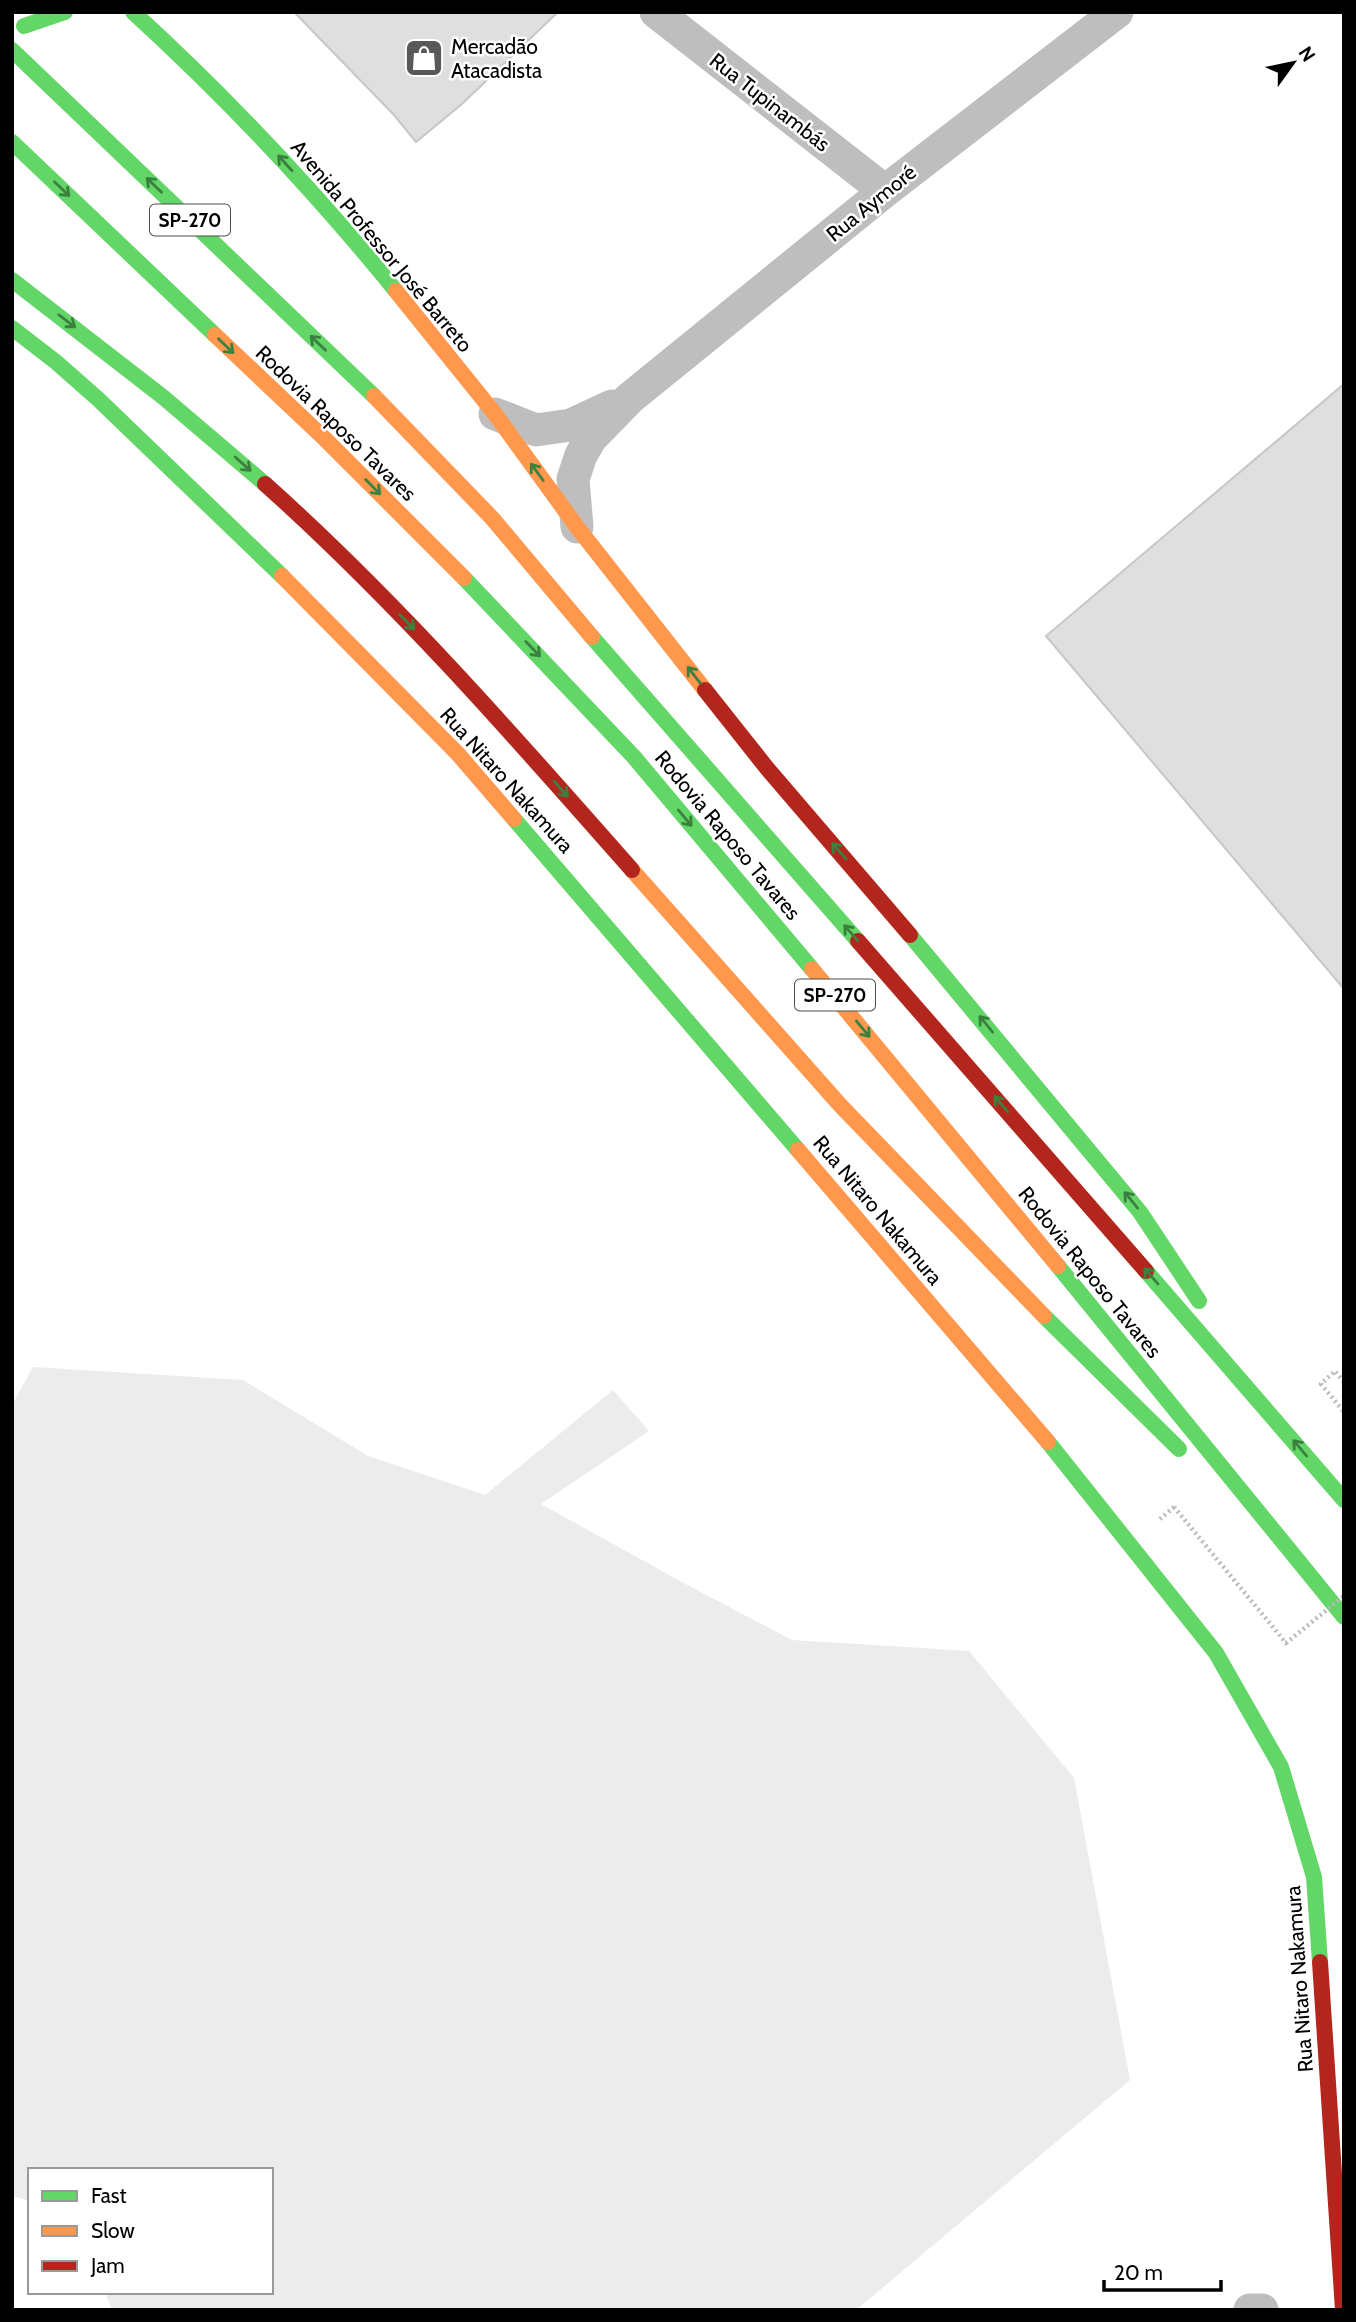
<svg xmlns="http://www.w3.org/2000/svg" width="1356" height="2322" font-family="Cabin,sans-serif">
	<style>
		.green { fill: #ececec }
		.building { fill: #dfdfdf; stroke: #c7c7c7; stroke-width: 2 }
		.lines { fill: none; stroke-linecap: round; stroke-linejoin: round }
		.path { stroke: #b9b9b9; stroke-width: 4.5; stroke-dasharray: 2 3.5; stroke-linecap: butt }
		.street { stroke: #bebebe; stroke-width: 33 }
		.fast { stroke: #63d668; stroke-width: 16 }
		.slow { stroke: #ff974d; stroke-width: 16 }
		.jam { stroke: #b3261e; stroke-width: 16 }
		.path-bridge { stroke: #b9b9b9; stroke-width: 4.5; stroke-dasharray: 2 3.5; stroke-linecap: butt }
		.oneway { stroke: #3b803e }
		.labels { text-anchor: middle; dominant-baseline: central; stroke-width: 5; stroke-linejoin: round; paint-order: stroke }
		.shield { fill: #fff; stroke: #4c4c4c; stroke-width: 2 }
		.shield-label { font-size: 19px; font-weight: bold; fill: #000 }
		.poi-label { font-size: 21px; fill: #000; stroke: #fff; text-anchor: start }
		.street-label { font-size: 21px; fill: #000; stroke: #fff }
	</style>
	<rect width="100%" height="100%" fill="#fff"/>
	<!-- green -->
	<path class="green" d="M 33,1367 L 243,1380 L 368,1456 L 485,1495 L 613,1390 L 649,1431 L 541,1504 L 691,1587 L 792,1640 L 969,1651 L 1074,1778 L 1130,2080 L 856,2310 L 112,2310 L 105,2292 L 271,2292 L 271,2170 L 30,2170 L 30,2201 L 12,2196 L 12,1405 Z"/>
	<!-- building -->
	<path class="building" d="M 294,12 L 558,12 L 462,104 L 416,142 L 394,115 Z
		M 1344,384 L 1344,989 L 1046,636 Z"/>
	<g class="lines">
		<!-- path -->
		<path class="path" d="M 1344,1382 L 1335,1371 L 1321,1384 L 1344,1412
			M 1160,1519 L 1174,1507"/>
		<!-- street -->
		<path class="street" d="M 656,12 L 885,191
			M 495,414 L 536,430 L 571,425 L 612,406
			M 577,527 L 573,479 L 581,455 L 591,438 L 630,398 L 885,191 L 1117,12
			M 1250,2310 L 1262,2310"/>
		<!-- fast -->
		<path class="fast" d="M 133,12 C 227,98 315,191 396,291
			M 24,26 L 65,12
			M 12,50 L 374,396
			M 12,142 L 215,335
			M 12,280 L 163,397 L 265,484
			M 12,328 L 56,362 L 98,399 L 282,576
			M 464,578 L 634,757 L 812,969
			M 592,637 L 858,941
			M 514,819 L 798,1150
			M 910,935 L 1140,1212 L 1199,1301
			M 1058,1266 L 1344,1617
			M 1146,1271 L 1344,1500
			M 1044,1316 L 1179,1449
			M 1048,1442 L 1216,1653 L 1281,1767 L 1314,1877 L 1320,1962"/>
		<!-- slow -->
		<path class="slow" d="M 396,291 L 495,414 L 577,527 L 705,690
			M 215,335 L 325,439 L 464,578
			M 374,396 L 492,518 L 592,637
			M 282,576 L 458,754 L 514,819
			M 632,870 L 840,1105 L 1044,1316
			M 812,969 L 1058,1266
			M 798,1150 L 1048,1442"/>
		<!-- jam -->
		<path class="jam" d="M 265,484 C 397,602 515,737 632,870
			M 705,690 L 766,767 L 910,935
			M 858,941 L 1146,1271
			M 1320,1962 L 1343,2310"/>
		<!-- path-bridge -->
		<path class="path-bridge" d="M 1174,1507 L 1286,1643 L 1344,1596"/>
	</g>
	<!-- one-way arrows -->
	<defs><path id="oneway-shaft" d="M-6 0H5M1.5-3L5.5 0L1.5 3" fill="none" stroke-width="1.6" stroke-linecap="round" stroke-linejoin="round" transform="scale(1.75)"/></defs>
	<g class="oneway">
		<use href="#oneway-shaft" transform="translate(285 163) rotate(-132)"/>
		<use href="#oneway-shaft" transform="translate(154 185) rotate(-136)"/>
		<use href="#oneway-shaft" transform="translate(62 189) rotate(44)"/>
		<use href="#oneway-shaft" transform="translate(67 321) rotate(37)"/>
		<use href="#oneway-shaft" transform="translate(318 343) rotate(-136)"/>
		<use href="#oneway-shaft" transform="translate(226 346) rotate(44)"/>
		<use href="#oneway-shaft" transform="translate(243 464) rotate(42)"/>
		<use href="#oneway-shaft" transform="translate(537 472) rotate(-126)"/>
		<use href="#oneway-shaft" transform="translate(373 487) rotate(45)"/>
		<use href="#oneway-shaft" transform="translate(407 622) rotate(45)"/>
		<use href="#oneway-shaft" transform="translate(533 649) rotate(46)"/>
		<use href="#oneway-shaft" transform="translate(694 675) rotate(-128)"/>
		<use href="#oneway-shaft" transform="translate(561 789) rotate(48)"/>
		<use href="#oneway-shaft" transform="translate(685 818) rotate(50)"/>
		<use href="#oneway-shaft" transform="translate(839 851) rotate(-131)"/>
		<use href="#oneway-shaft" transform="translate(851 933) rotate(-131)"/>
		<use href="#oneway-shaft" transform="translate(986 1024) rotate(-129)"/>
		<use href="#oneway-shaft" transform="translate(863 1029) rotate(50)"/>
		<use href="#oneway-shaft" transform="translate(1001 1104) rotate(-131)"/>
		<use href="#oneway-shaft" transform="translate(1131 1200) rotate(-129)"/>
		<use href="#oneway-shaft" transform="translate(1151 1276) rotate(-131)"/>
		<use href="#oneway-shaft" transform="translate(1300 1448) rotate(-130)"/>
	</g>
	<!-- icons -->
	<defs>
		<g id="shop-square" transform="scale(2.0125)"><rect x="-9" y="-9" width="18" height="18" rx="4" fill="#595959" stroke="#fff"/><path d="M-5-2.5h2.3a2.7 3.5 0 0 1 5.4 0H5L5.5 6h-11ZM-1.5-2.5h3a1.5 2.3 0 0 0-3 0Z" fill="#fff"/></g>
	</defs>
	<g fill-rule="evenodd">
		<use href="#shop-square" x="424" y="58"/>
	</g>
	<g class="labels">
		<!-- shield labels -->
		<g class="shield">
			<rect x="150" y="204.5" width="80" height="31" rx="5"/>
			<rect x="795" y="979.5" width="80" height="31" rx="5"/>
		</g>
		<g class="shield-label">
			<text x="190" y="220">SP-270</text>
			<text x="835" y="995">SP-270</text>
		</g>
		<!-- poi labels -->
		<g class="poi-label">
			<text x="451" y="46">Mercadão<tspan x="451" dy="24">Atacadista</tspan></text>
		</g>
		<!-- street labels -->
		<g class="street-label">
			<text transform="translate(770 102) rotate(38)">Rua Tupinambás</text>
			<text transform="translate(871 203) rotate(-39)">Rua Aymoré</text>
			<text transform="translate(382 246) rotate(50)">Avenida Professor José Barreto</text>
			<text transform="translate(336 423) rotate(44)">Rodovia Raposo Tavares</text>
			<text transform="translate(507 780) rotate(48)">Rua Nitaro Nakamura</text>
			<text transform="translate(728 835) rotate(50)">Rodovia Raposo Tavares</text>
			<text transform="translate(878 1210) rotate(50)">Rua Nitaro Nakamura</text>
			<text transform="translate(1090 1272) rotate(51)">Rodovia Raposo Tavares</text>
			<text transform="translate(1299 1979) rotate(-94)">Rua Nitaro Nakamura</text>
		</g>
	</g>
	<!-- border -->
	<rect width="1356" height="2322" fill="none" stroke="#000000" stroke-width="28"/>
	<!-- legend -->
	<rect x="28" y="2168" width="245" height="126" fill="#ffffff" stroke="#999999" stroke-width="2"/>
	<rect x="42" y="2191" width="35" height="10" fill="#63d668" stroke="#999999" stroke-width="2"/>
	<text x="91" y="2203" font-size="21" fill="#000000">Fast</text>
	<rect x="42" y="2226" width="35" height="10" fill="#ff974d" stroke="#999999" stroke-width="2"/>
	<text x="91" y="2238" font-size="21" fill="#000000">Slow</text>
	<rect x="42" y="2261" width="35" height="10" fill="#b3261e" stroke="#999999" stroke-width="2"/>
	<text x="91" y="2273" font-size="21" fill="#000000">Jam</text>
	<!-- north arrow -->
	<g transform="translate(1293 63) rotate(57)" stroke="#ffffff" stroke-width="5" paint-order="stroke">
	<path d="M0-5L12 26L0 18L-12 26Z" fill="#000000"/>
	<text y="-10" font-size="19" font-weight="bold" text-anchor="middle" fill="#000000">N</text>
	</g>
	<!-- scale -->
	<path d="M1104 2280v10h117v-10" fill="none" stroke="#000000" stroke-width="3.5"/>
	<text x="1114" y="2280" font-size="21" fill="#000000" stroke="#ffffff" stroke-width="5" paint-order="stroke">20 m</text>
</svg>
